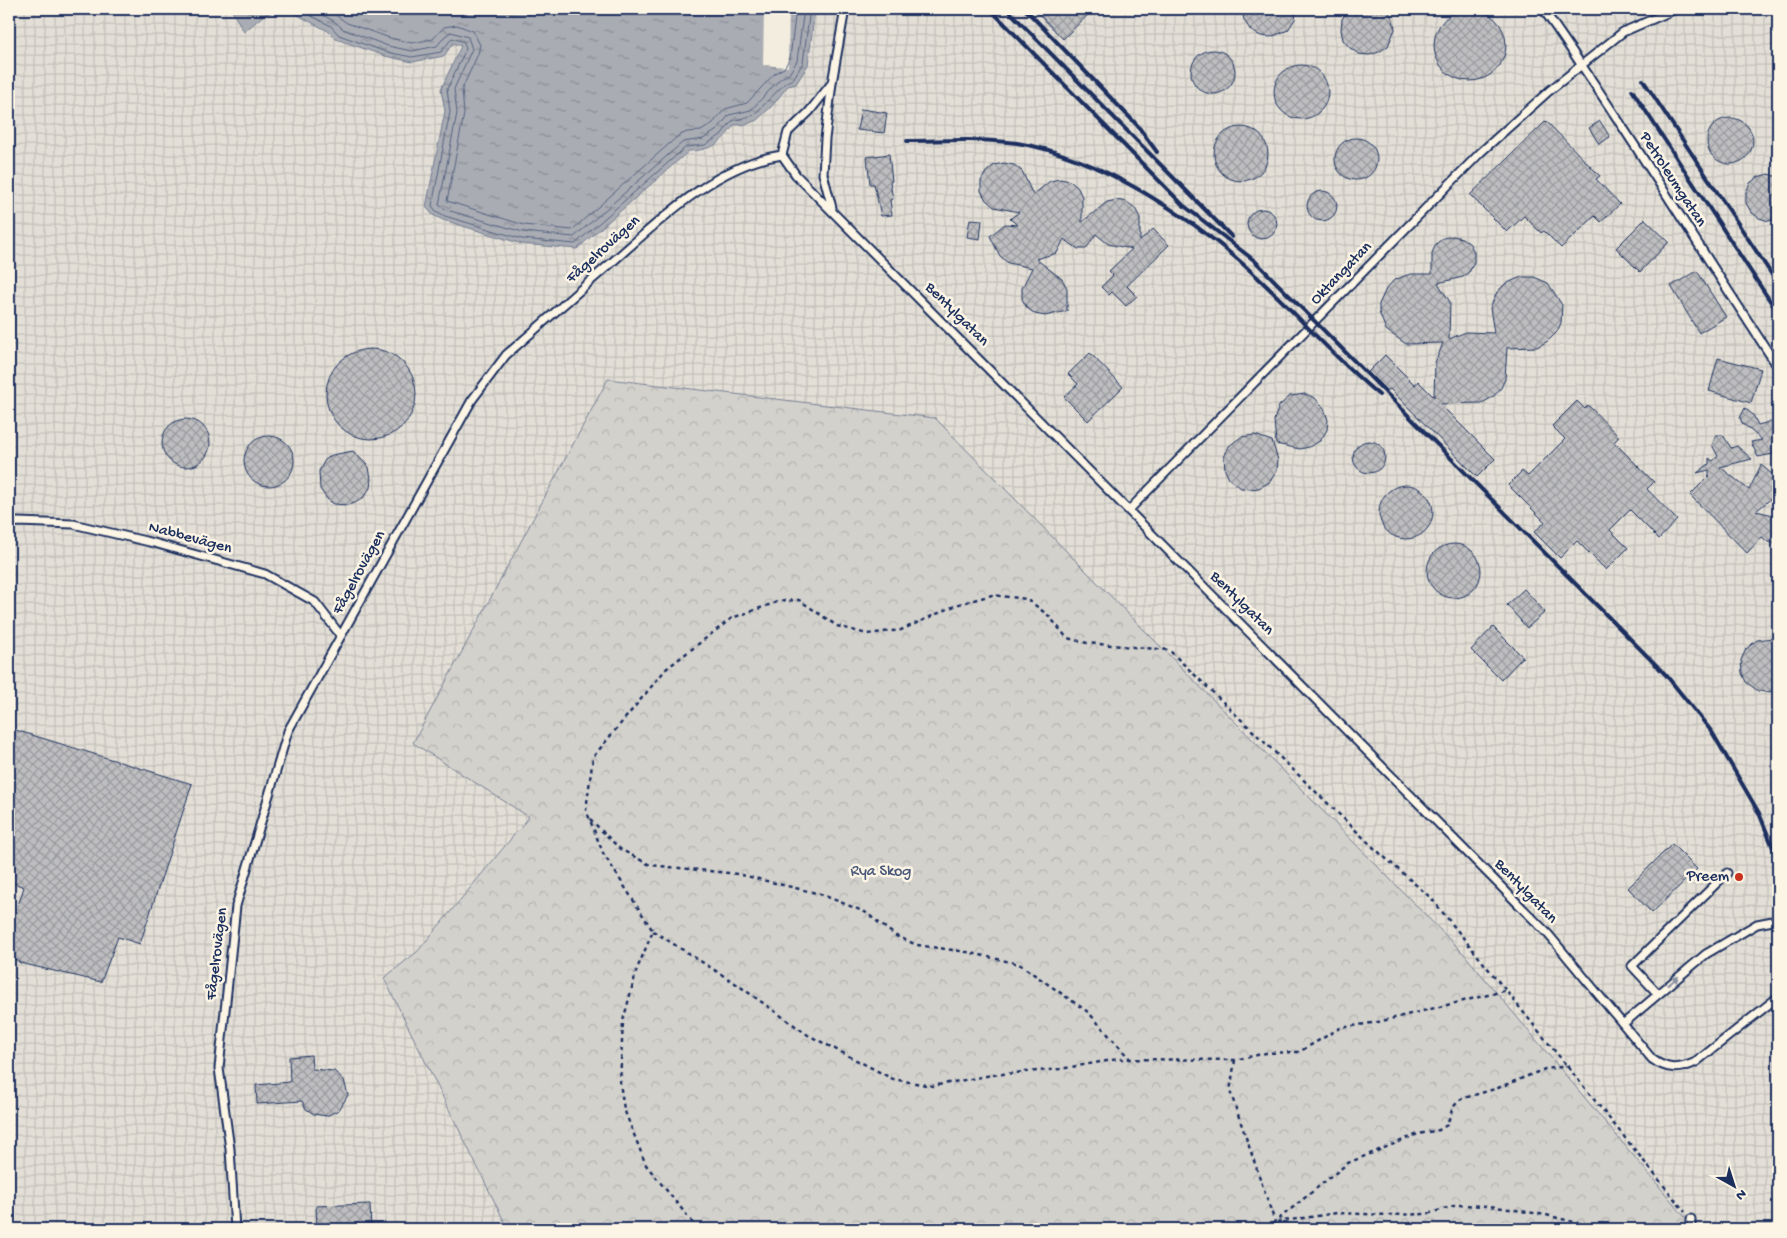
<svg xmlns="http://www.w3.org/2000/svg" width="1787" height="1238" font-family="'Gochi Hand',sans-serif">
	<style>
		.industrial { fill: url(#industrial-grid) }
		.forest { fill: url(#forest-crowns); stroke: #778095 }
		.water { fill: url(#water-ripples); stroke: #707a91 }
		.pier { fill: #f3ede0 }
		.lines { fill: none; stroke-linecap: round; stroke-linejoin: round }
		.shore { stroke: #546180; stroke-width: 1 }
		.building { fill: url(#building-cross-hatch); stroke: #1b2f5e }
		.lane-casing { stroke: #1b2f5e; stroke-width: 11 }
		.path { stroke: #1b2f5e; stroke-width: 2.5; stroke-dasharray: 4 4; stroke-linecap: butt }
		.lane { stroke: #fcf5e5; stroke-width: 7 }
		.rail { stroke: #1b2f5e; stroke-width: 4 }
		.oneway { fill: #8c92a2 }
		.poi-dot { fill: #c8321e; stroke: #fcf5e5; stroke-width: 2 }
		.labels { text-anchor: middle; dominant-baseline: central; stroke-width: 5; stroke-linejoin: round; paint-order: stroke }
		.street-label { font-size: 16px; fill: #1b2f5e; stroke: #fcf5e5 }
		.park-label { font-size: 16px; fill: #49587a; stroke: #fcf5e5 }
		.poi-label { font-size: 16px; fill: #1b2f5e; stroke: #fcf5e5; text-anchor: end }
	</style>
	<defs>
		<pattern id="industrial-grid" width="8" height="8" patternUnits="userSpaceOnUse" patternTransform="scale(1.25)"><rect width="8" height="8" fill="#e3dfd6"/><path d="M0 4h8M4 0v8" fill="none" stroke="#c2c0ba"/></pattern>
		<pattern id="forest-crowns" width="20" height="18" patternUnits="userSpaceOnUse" patternTransform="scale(1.25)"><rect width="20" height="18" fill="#d3d1cc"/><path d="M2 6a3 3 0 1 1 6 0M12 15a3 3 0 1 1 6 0" fill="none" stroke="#b5b4b2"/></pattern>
		<pattern id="water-ripples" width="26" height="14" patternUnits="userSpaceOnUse" patternTransform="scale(1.25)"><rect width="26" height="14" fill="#a9acb3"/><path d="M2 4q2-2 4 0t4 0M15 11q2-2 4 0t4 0" fill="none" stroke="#898c95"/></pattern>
		<pattern id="building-cross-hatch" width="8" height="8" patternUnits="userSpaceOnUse" patternTransform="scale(1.25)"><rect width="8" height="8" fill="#bebec0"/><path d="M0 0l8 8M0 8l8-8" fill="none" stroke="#9a9b9f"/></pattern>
	</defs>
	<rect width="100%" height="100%" fill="#f3ede0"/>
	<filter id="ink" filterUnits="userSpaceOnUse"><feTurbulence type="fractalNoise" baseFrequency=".02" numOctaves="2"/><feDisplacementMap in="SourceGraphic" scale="10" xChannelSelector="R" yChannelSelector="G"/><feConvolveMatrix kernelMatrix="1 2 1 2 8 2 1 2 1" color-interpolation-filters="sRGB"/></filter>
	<g filter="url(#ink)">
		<!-- industrial -->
		<path class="industrial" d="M 9,9 L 231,9 L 245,31 L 264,15 L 275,11 L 292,12 L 328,31 L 336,39 L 385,56 L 412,62 L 444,56 L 453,43 L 461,46 L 442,89 L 445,111 L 426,207 L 443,220 L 522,244 L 585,244 L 615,214 L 690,151 L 706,150 L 725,138 L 734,125 L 747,124 L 772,106 L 808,65 L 815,9 L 1778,9 L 1778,1229 L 1695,1229 L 1464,954 L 529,816 L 417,952 L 384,978 L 508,1229 L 9,1229 Z"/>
		<!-- forest -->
		<path class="forest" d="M 608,379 L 935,418 L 1464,954 L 1695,1229 L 508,1229 L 384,978 L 417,952 L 529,817 L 413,743 Z"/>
		<!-- water -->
		<path class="water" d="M 231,9 L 815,9 L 808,65 L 796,84 L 788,86 L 772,106 L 757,120 L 747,124 L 734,125 C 721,144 712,150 689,151 L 577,249 L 522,244 L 443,220 L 433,215 L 426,207 L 445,111 L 441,89 L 461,46 L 453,43 L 444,56 L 412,62 L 385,56 L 336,39 L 328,31 L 292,12 L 275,11 L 264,15 L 244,32 Z"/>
		<!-- pier -->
		<path class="pier" d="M 764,9 L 789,9 L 788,67 L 763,65 Z"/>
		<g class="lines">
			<!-- shore -->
			<path class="shore" d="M 298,9 L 331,26 L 339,35 L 386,52 L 412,57 L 441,52 L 452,38 L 464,42 L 466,49 L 447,89 L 450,112 L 432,206 L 436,211 L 445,216 L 522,239 L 575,244 L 686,147 L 705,145 L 721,135 L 732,121 L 754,115 L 785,83 L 793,79 L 803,63 L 810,9
				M 311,9 L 334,21 L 343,29 L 388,46 L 412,51 L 437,46 L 445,36 L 451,32 L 468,37 L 472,49 L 454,89 L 457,113 L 439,205 L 447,210 L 523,232 L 574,237 L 683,142 L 703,139 L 717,130 L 729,115 L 751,110 L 781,78 L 789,74 L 797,61 L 804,9
				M 327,9 L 347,23 L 390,38 L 412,43 L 433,39 L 444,27 L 457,25 L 473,31 L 480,45 L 478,54 L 462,89 L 464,114 L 447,201 L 524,225 L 572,230 L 678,136 L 687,132 L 701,131 L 712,124 L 725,109 L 747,103 L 775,73 L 784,68 L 790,58 L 796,9"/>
		</g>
		<!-- building -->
		<path class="building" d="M 1034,9 L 1094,9 L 1063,39 Z
			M 1242,9 L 1297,9 L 1295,19 L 1288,30 L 1271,37 L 1261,36 L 1251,31 L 1244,20 Z
			M 1348,9 L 1387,9 L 1393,19 L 1395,29 L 1388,46 L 1379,52 L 1369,55 L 1359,54 L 1350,48 L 1343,40 L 1341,30 L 1342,19 Z
			M1434 45a36 36 0 1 1 72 0a36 36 0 1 1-72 0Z
			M1191 72a22 22 0 1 1 44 0a22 22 0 1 1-44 0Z
			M1274 92a27 27 0 1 1 54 0a27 27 0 1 1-54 0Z
			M 861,109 L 887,113 L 884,133 L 857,130 Z
			M1707 141a23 23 0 1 1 46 0a23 23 0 1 1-46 0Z
			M 1546,121 L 1600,176 L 1596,179 L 1620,204 L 1601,222 L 1595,216 L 1561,248 L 1544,231 L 1541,233 L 1524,216 L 1507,232 L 1470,195 Z
			M 1600,121 L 1610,137 L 1599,144 L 1589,128 Z
			M1214 154a27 27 0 1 1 54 0a27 27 0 1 1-54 0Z
			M1335 159a21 21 0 1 1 42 0a21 21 0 1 1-42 0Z
			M 889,154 L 892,181 L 890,182 L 893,199 L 890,200 L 892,215 L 881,216 L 874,184 L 870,184 L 867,157 Z
			M 1004,163 L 1014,165 L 1022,171 L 1033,195 L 1050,181 L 1060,179 L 1070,181 L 1078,188 L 1082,197 L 1082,222 L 1107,202 L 1117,200 L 1127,202 L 1135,208 L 1140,218 L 1140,241 L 1153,229 L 1169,245 L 1127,286 L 1137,296 L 1126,306 L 1112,292 L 1109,295 L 1101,287 L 1113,275 L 1109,271 L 1132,249 L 1108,244 L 1096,234 L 1086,249 L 1078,249 L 1064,239 L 1057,253 L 1036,259 L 1062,279 L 1067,288 L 1067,311 L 1045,316 L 1035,314 L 1027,308 L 1022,299 L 1022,288 L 1032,268 L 1008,263 L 1000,256 L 990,236 L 1005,224 L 1018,225 L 1010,219 L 1019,212 L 994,207 L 986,200 L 981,191 L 981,181 L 986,172 L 994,165 Z
			M 1768,174 L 1778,177 L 1778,218 L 1769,221 L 1759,218 L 1751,212 L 1746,203 L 1746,192 L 1750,183 L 1758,177 Z
			M1307 206a15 15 0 1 1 30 0a15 15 0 1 1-30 0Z
			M1247 224a15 15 0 1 1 30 0a15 15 0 1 1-30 0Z
			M 970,219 L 982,220 L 980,239 L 967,237 Z
			M 1645,219 L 1669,242 L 1640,272 L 1616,248 Z
			M 1453,236 L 1462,238 L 1470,244 L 1474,252 L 1474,262 L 1470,271 L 1463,277 L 1438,283 L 1450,302 L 1449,339 L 1466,332 L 1494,333 L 1490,308 L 1497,292 L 1505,284 L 1521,277 L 1534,277 L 1548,283 L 1562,305 L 1561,323 L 1557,332 L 1548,341 L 1537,347 L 1507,348 L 1505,379 L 1501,388 L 1493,397 L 1482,403 L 1440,404 L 1495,459 L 1477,477 L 1390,389 L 1387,391 L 1368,372 L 1385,355 L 1415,385 L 1418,381 L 1434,397 L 1435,363 L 1443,343 L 1406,344 L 1386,330 L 1379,312 L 1379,304 L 1386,289 L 1394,280 L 1410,274 L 1432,274 L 1432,253 L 1436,244 L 1443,238 Z
			M 1697,271 L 1726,317 L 1699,333 L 1671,286 Z
			M326 394a45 45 0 1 1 90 0a45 45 0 1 1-90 0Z
			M 1090,353 L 1123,387 L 1088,421 L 1064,397 L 1078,384 L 1068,374 Z
			M 1718,358 L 1761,369 L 1751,403 L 1709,391 Z
			M 1305,394 L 1315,398 L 1324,408 L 1328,420 L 1327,430 L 1320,441 L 1309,447 L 1300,449 L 1276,444 L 1274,420 L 1279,406 L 1290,396 Z
			M 1577,401 L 1585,409 L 1588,405 L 1619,437 L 1614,442 L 1654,482 L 1647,489 L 1677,520 L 1659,539 L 1630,510 L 1610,530 L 1628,548 L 1606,570 L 1577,541 L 1560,558 L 1534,532 L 1545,522 L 1508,485 L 1522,471 L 1528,476 L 1565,439 L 1552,426 Z
			M 1745,408 L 1753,415 L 1758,425 L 1769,422 L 1778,424 L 1778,453 L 1758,457 L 1751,442 L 1762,440 L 1742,423 L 1740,418 Z
			M162 443a24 24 0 1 1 48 0a24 24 0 1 1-48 0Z
			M 1255,435 L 1272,441 L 1278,460 L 1277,470 L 1270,482 L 1259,488 L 1250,489 L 1241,488 L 1229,479 L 1225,470 L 1224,457 L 1229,446 L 1241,437 Z
			M 1716,435 L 1723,435 L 1731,448 L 1737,446 L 1752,459 L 1720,467 L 1749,490 L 1761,465 L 1778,479 L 1778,493 L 1756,511 L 1778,516 L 1778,544 L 1768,542 L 1762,537 L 1747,553 L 1690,495 L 1709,476 L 1709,470 L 1697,473 L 1709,464 L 1709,458 L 1713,461 L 1718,456 L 1712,445 Z
			M244 461a25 25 0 1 1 50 0a25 25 0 1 1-50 0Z
			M1353 457a16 16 0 1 1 32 0a16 16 0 1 1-32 0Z
			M 353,451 L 369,467 L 371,479 L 370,488 L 363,498 L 355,503 L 347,505 L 334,504 L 327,499 L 320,489 L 319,471 L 325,460 L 332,455 Z
			M1379 512a27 27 0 1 1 54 0a27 27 0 1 1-54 0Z
			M1427 571a27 27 0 1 1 54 0a27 27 0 1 1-54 0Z
			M 1524,589 L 1545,612 L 1527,628 L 1507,605 Z
			M 1493,627 L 1523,657 L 1501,680 L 1471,650 Z
			M 1772,638 L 1778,641 L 1778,691 L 1766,692 L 1758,691 L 1746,682 L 1742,673 L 1741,660 L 1746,649 L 1757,640 Z
			M 9,728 L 192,784 L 140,944 L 118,937 L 101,982 L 20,963 L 9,954 L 9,933 L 24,887 L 9,881 Z
			M 1672,844 L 1697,869 L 1652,913 L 1628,888 Z
			M 311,1055 L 312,1069 L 334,1071 L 344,1080 L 348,1095 L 339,1110 L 326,1116 L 314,1114 L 306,1109 L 302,1101 L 257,1104 L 256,1085 L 290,1082 L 289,1057 Z
			M 370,1204 L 371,1229 L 317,1229 L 316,1206 Z"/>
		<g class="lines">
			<!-- lane casing -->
			<g class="lane-casing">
				<path id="lane" d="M 1543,9 C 1625,125 1699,248 1778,367
					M 782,155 L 788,132 L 809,112 L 832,83
					M 832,208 L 823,174 L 825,139 L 832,83 L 845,9
					M 1129,510 L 1481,152 L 1549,91 L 1623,32 L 1676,9
					M 9,524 L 18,522 L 73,524 L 154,543 L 265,574 L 315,602 L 341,636
					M 1658,994 L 1632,966 L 1727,873
					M 1623,1024 L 1706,954 L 1757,924 L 1778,920
					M 1691,1219 L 1691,1229
					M 235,1229 L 230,1149 L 219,1068 L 236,906 L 288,731 L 472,400 L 506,355 C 541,325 575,294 610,264 C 658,222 716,164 782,155 L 796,175 L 1548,934 L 1652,1059 C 1667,1070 1679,1070 1696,1062 L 1778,997"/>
			</g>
			<!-- path -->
			<path class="path" d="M 590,819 L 620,849 L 650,865 L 738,874 L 820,894 L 865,912 L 896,936 L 917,945 L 967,952 L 1019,964 L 1088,1012 L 1130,1059
				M 653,931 L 735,983 L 808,1035 L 893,1079 L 932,1086 L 992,1075 L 1060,1069 L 1118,1059 L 1235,1060 L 1266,1053 L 1299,1052 L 1340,1028 L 1378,1022 L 1508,990
				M 1235,1060 L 1230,1091 L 1275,1222
				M 1277,1222 L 1337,1213 L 1388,1215 L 1427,1214 L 1457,1205 L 1490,1206 L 1546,1215 L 1602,1229
				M 698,1229 L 646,1165 L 624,1109 L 620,1083 L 623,1021 L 637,969 L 653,931 L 603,853 L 586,810 L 593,757 L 666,669 L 732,618 L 780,601 L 799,600 L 837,626 L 867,634 L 901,630 L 959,604 L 992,595 L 1027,599 L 1049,616 L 1067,638 L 1087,643 L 1169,650 L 1374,848 L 1431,898 L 1685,1212
				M 1266,1229 L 1348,1163 L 1418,1134 L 1439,1130 L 1447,1125 L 1453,1107 L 1461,1099 L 1498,1088 L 1545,1069 L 1569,1066"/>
			<!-- lane -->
			<use href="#lane" class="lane"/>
			<!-- rail -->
			<path class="rail" d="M 990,9 L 1183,205 L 1255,261 L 1666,675 L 1712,732 L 1759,813 L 1778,860
				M 1007,9 L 1232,237
				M 1025,9 L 1137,125 L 1157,152
				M 1643,80 L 1778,284
				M 1632,90 L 1778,313
				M 907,141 C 943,141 980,138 1017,143 C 1099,156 1196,219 1256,276 C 1298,315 1334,358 1379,395"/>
		</g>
		<!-- one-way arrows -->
		<defs><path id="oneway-solid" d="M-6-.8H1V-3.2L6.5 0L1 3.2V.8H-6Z" transform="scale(1.25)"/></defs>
		<use class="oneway" href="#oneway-solid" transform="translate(1673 981) rotate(-40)"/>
	</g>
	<!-- markers -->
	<circle class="poi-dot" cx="1739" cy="877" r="5"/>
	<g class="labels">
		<!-- street labels -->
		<g class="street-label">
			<text transform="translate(1672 180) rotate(57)">Petroleumgatan</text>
			<text transform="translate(604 250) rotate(-42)">Fågelrovägen</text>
			<text transform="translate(1342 274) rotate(-46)">Oktangatan</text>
			<text transform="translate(956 315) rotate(45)">Bentylgatan</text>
			<text transform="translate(190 539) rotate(15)">Nabbevägen</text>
			<text transform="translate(360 573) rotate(-61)">Fågelrovägen</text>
			<text transform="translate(1241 604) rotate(45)">Bentylgatan</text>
			<text transform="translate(1525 892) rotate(46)">Bentylgatan</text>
			<text transform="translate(218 954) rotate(-83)">Fågelrovägen</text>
		</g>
		<!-- park labels -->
		<g class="park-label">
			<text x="881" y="872">Rya Skog</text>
		</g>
		<!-- poi labels -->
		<g class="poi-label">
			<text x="1729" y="877">Preem</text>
		</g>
	</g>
	<!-- margin -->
	<rect width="1787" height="1238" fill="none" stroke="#fcf5e5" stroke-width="30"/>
	<rect x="15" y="15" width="1757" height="1208" fill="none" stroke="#1b2f5e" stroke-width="2" filter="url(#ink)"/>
	<!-- north arrow -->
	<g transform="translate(1734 1186) rotate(141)" stroke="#fcf5e5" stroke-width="4" paint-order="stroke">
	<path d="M0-4L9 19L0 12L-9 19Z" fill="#1b2f5e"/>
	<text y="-8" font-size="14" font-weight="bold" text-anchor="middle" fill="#1b2f5e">N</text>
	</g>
</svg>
